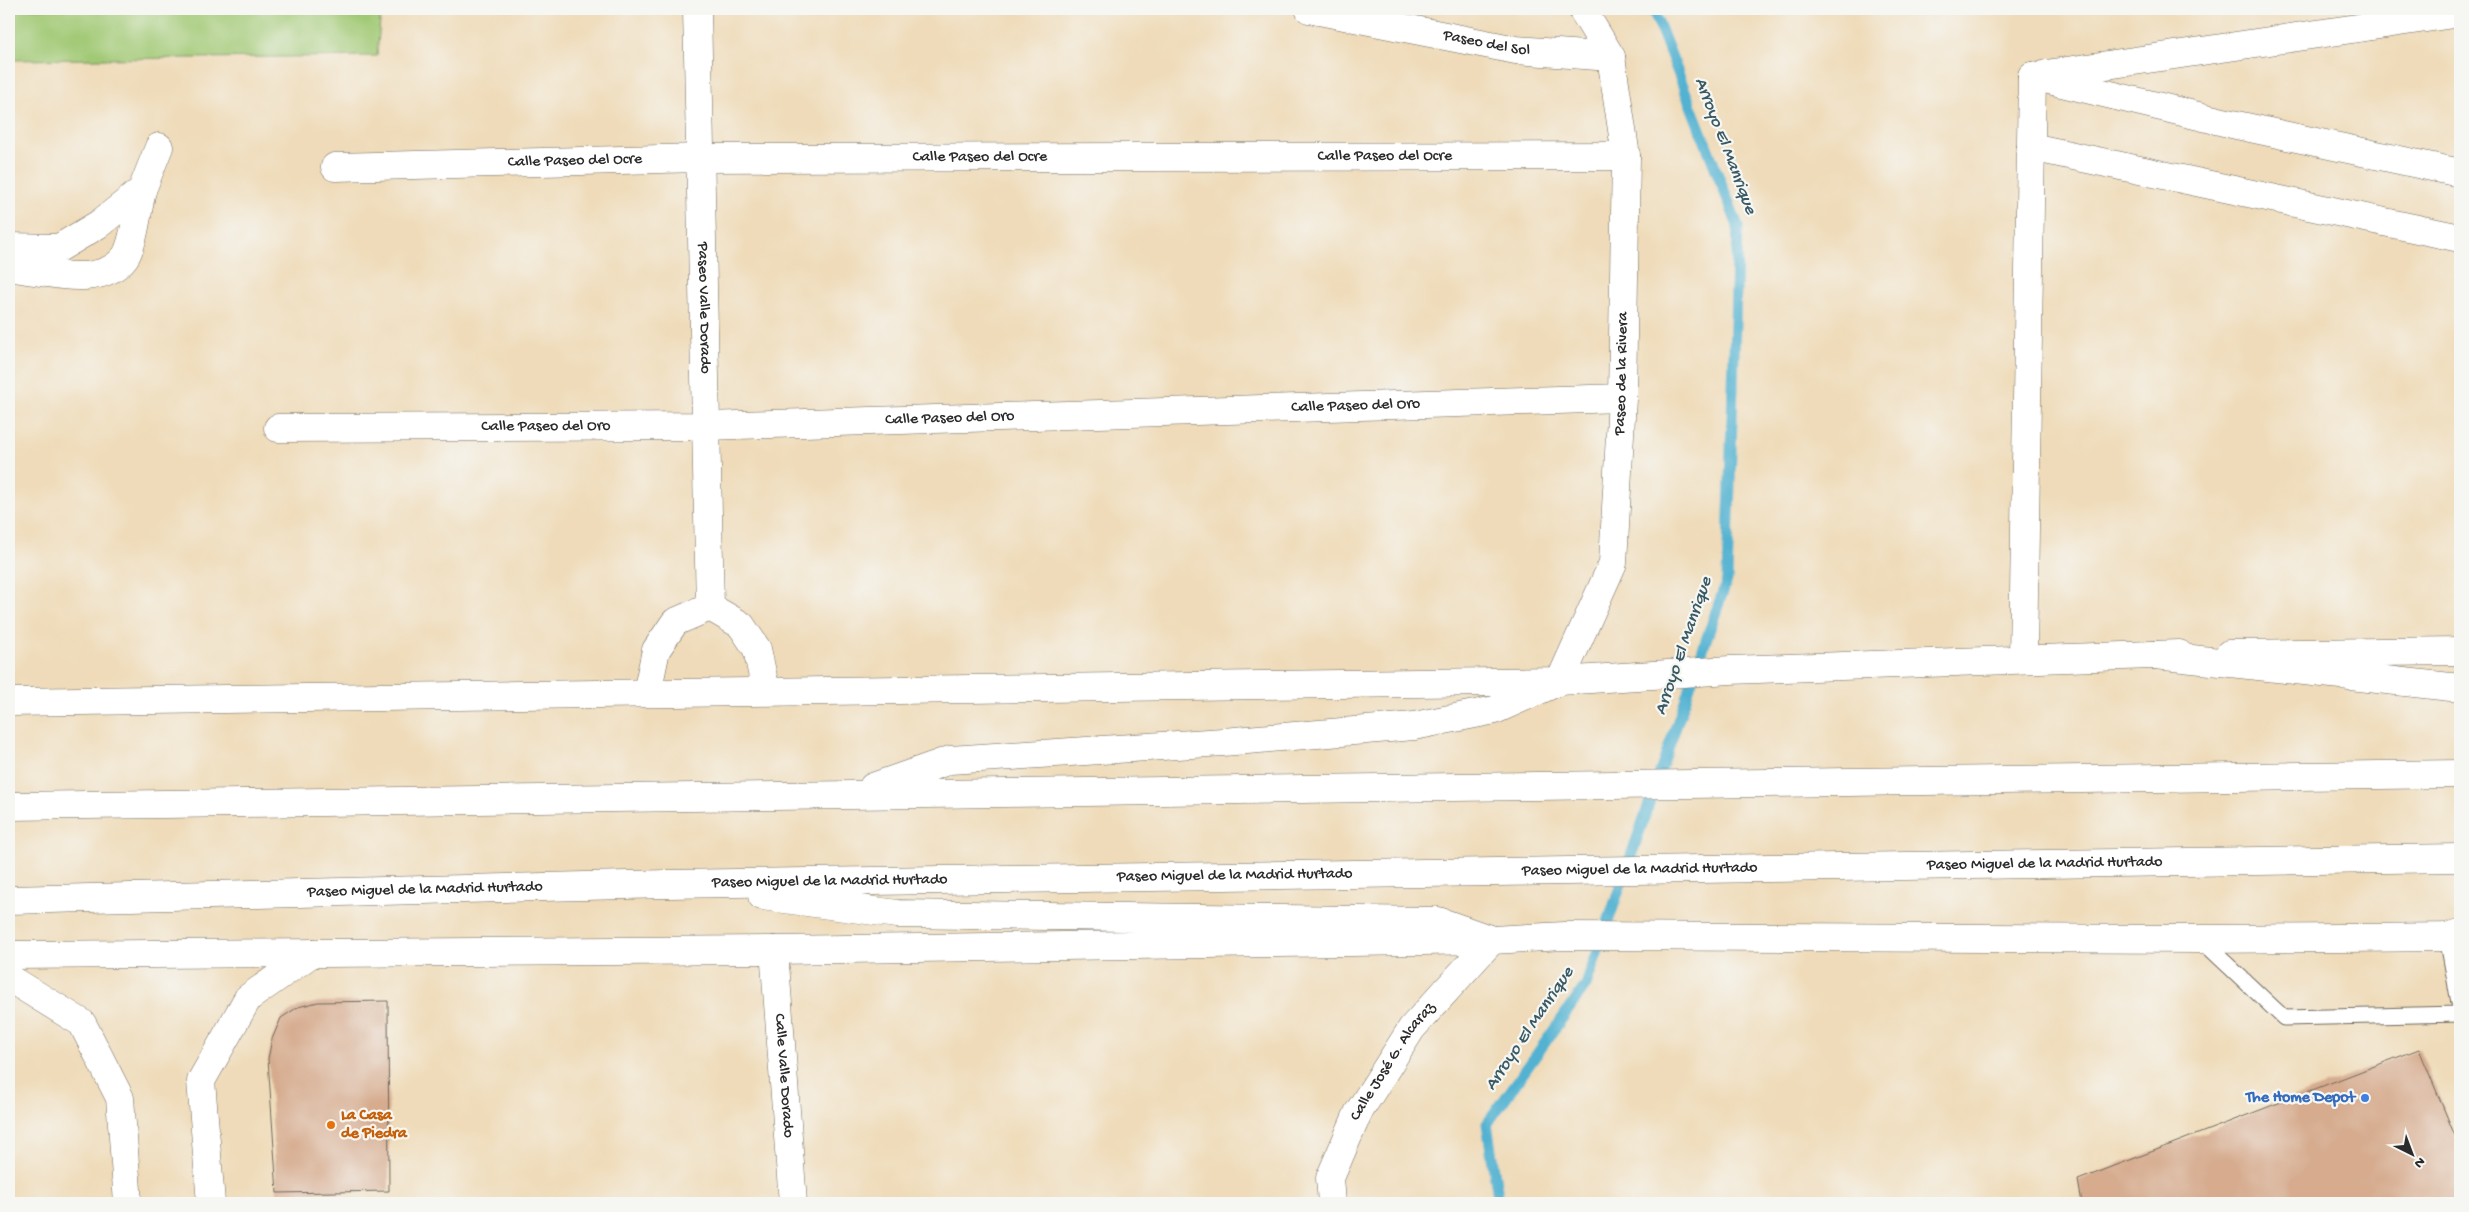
<svg xmlns="http://www.w3.org/2000/svg" width="2469" height="1212" font-family="'Gochi Hand',sans-serif">
	<style>
		.green { fill: #a1c974; stroke: #667a50 }
		.lines { fill: none; stroke-linecap: round; stroke-linejoin: round }
		.stream { stroke: #52b2d1; stroke-width: 11 }
		.building { fill: #d6ab8e }
		.service-casing { stroke: #70695d; stroke-width: 17 }
		.minor-casing { stroke: #70695d; stroke-width: 29 }
		.tertiary-casing { stroke: #70695d; stroke-width: 29 }
		.trunk-casing { stroke: #70695d; stroke-width: 29 }
		.service { stroke: #fff; stroke-width: 15 }
		.minor { stroke: #fff; stroke-width: 28 }
		.tertiary { stroke: #fff; stroke-width: 28 }
		.trunk { stroke: #fff; stroke-width: 28 }
		.shop-dot { fill: #3f7fe0; stroke: #f6f6f2; stroke-width: 2 }
		.food-dot { fill: #e8710a; stroke: #f6f6f2; stroke-width: 2 }
		.labels { text-anchor: middle; dominant-baseline: central; stroke-width: 4.5; stroke-linejoin: round; paint-order: stroke }
		.street-label { font-size: 16px; fill: #2b2b2b; stroke: #f6f6f2 }
		.shop-label { font-size: 16px; font-weight: bold; fill: #366cbe; stroke: #f6f6f2; text-anchor: end }
		.food-label { font-size: 16px; font-weight: bold; fill: #c56008; stroke: #f6f6f2; text-anchor: start }
		.water-label { font-size: 18px; font-style: italic; fill: #395a65; stroke: #f6f6f2 }
	</style>
	<rect width="100%" height="100%" fill="#f6f6f2"/>
	<filter id="ink" filterUnits="userSpaceOnUse"><feTurbulence type="fractalNoise" baseFrequency=".02" numOctaves="2"/><feDisplacementMap in="SourceGraphic" scale="10" xChannelSelector="R" yChannelSelector="G"/><feConvolveMatrix kernelMatrix="1 2 1 2 8 2 1 2 1" color-interpolation-filters="sRGB"/></filter>
	<filter id="wash" filterUnits="userSpaceOnUse"><feTurbulence type="fractalNoise" baseFrequency=".0096" numOctaves="4" result="noise"/><feDisplacementMap in="SourceGraphic" scale="20" xChannelSelector="R" yChannelSelector="G"/><feGaussianBlur stdDeviation="1.12" result="paint"/><feColorMatrix in="noise" values="0 0 0 0 0 0 0 0 0 0 0 0 0 0 0 0 0 1.4 0 .05"/><feComposite in="paint" operator="in"/></filter>
	<g filter="url(#wash)">
		<rect width="100%" height="100%" fill="#efdbb9"/>
		<!-- green -->
		<path class="green" d="M 9,9 L 381,9 L 377,56 L 9,60 Z"/>
		<g class="lines">
			<!-- stream -->
			<path class="stream" d="M 1499,1203 L 1487,1124 L 1586,985 L 1727,580 L 1738,226 L 1653,9"/>
		</g>
		<g id="blocks">
			<!-- building -->
			<path class="building" d="M 388,1001 L 389,1191 L 277,1193 L 268,1059 L 272,1039 L 281,1018 L 298,1007 L 318,1002 Z
				M 2419,1049 L 2460,1148 L 2460,1203 L 2082,1203 L 2078,1180 Z"/>
		</g>
	</g>
	<g filter="url(#ink)">
		<use href="#blocks" fill-opacity="0" stroke="#70695d" stroke-width="1"/>
		<g class="lines">
			<!-- service casing -->
			<g class="service-casing">
				<path id="service" d="M 2447,937 L 2460,1008
					M 2201,940 L 2284,1018 L 2460,1014"/>
			</g>
			<!-- minor casing -->
			<g class="minor-casing">
				<g id="minor">
					<path id="s1" d="M 697,9 L 710,607"/>
					<path id="s2" d="M 1309,9 L 1516,50 L 1611,57"/>
					<path d="M 2046,74 L 2460,13"/>
					<path d="M 2032,76 L 2232,124 L 2460,173"/>
					<path d="M 2031,147 L 2460,238"/>
					<path id="s3" d="M 335,167 L 701,158 L 1626,156"/>
					<path d="M 9,247 L 59,248 L 99,224 L 142,190 L 159,147"/>
					<path d="M 9,263 L 15,268 C 48,272 101,289 125,257 C 134,244 138,207 142,190"/>
					<path id="s4" d="M 278,428 L 707,426 L 1622,398"/>
					<path d="M 2023,659 L 2032,76"/>
					<path id="s5" d="M 1560,681 L 1613,563 L 1622,398 L 1626,156 L 1611,57 L 1582,9"/>
					<path d="M 647,693 L 656,650 L 675,622 L 710,607 L 741,625 L 757,649 L 766,691"/>
					<path id="s6" d="M 774,950 L 793,1203"/>
					<path d="M 9,978 L 82,1023 L 120,1098 L 128,1203"/>
					<path d="M 211,1203 L 201,1081 L 248,998 L 312,953"/>
					<path id="s7" d="M 1332,1203 L 1330,1178 L 1358,1113 L 1412,1028 L 1492,940"/>
				</g>
			</g>
			<!-- tertiary casing -->
			<g class="tertiary-casing">
				<path id="tertiary" d="M 2229,654 L 2460,651
					M 9,702 L 1560,681 L 1730,670 L 2179,654
					M 9,955 L 774,950 L 1492,940 L 1564,936 L 2200,939 L 2460,937"/>
			</g>
			<!-- trunk casing -->
			<g class="trunk-casing">
				<g id="trunk">
					<path d="M 2155,655 L 2460,688"/>
					<path d="M 873,787 L 950,760 L 1223,742 L 1414,726 L 1495,710 L 1560,681"/>
					<path d="M 9,806 L 2460,774"/>
					<path d="M 762,896 L 897,914 L 1438,921 L 1492,940"/>
					<path id="s8" d="M 9,900 L 668,884 L 2460,858"/>
					<path d="M 2447,937 L 2460,933"/>
				</g>
			</g>
			<!-- service -->
			<use href="#service" class="service"/>
			<!-- minor -->
			<use href="#minor" class="minor"/>
			<!-- tertiary -->
			<use href="#tertiary" class="tertiary"/>
			<!-- trunk -->
			<use href="#trunk" class="trunk"/>
		</g>
	</g>
	<!-- markers -->
	<circle class="shop-dot" cx="2365" cy="1098" r="5"/>
	<circle class="food-dot" cx="331" cy="1125" r="5"/>
	<g class="labels">
		<!-- street labels -->
		<g class="street-label">
			<text stroke="none"><textPath href="#s2" startOffset="181">Paseo del Sol</textPath></text>
			<text stroke="none"><textPath href="#s3" startOffset="645">Calle Paseo del Ocre</textPath></text>
			<text stroke="none"><textPath href="#s3" startOffset="1050">Calle Paseo del Ocre</textPath></text>
			<text stroke="none"><textPath href="#s3" startOffset="240">Calle Paseo del Ocre</textPath></text>
			<text stroke="none"><textPath href="#s1" startOffset="299">Paseo Valle Dorado</textPath></text>
			<text stroke="none"><textPath href="#s5" startOffset="319">Paseo de la Rivera</textPath></text>
			<text stroke="none"><textPath href="#s4" startOffset="1078">Calle Paseo del Oro</textPath></text>
			<text stroke="none"><textPath href="#s4" startOffset="672">Calle Paseo del Oro</textPath></text>
			<text stroke="none"><textPath href="#s4" startOffset="268">Calle Paseo del Oro</textPath></text>
			<text stroke="none"><textPath href="#s8" startOffset="2036">Paseo Miguel de la Madrid Hurtado</textPath></text>
			<text stroke="none"><textPath href="#s8" startOffset="1631">Paseo Miguel de la Madrid Hurtado</textPath></text>
			<text stroke="none"><textPath href="#s8" startOffset="1226">Paseo Miguel de la Madrid Hurtado</textPath></text>
			<text stroke="none"><textPath href="#s8" startOffset="821">Paseo Miguel de la Madrid Hurtado</textPath></text>
			<text stroke="none"><textPath href="#s8" startOffset="416">Paseo Miguel de la Madrid Hurtado</textPath></text>
			<text stroke="none"><textPath href="#s7" startOffset="158">Calle José G. Alcaraz</textPath></text>
			<text stroke="none"><textPath href="#s6" startOffset="126">Calle Valle Dorado</textPath></text>
		</g>
		<!-- shop labels -->
		<g class="shop-label">
			<text x="2355" y="1098">The Home Depot</text>
		</g>
		<!-- food labels -->
		<g class="food-label">
			<text x="341" y="1116">La Casa<tspan x="341" dy="18">de Piedra</tspan></text>
		</g>
		<!-- water labels -->
		<g class="water-label">
			<text transform="translate(1725 146) rotate(69)">Arroyo El Manrique</text>
			<text transform="translate(1684 646) rotate(-71)">Arroyo El Manrique</text>
			<text transform="translate(1530 1029) rotate(-56)">Arroyo El Manrique</text>
		</g>
	</g>
	<!-- margin -->
	<rect width="2469" height="1212" fill="none" stroke="#f6f6f2" stroke-width="30"/>
	<!-- north arrow -->
	<g transform="translate(2412 1154) rotate(138)" stroke="#f6f6f2" stroke-width="4" paint-order="stroke">
	<path d="M0-4L9 19L0 12L-9 19Z" fill="#2b2b2b"/>
	<text y="-8" font-size="14" font-weight="bold" text-anchor="middle" fill="#2b2b2b">N</text>
	</g>
</svg>
